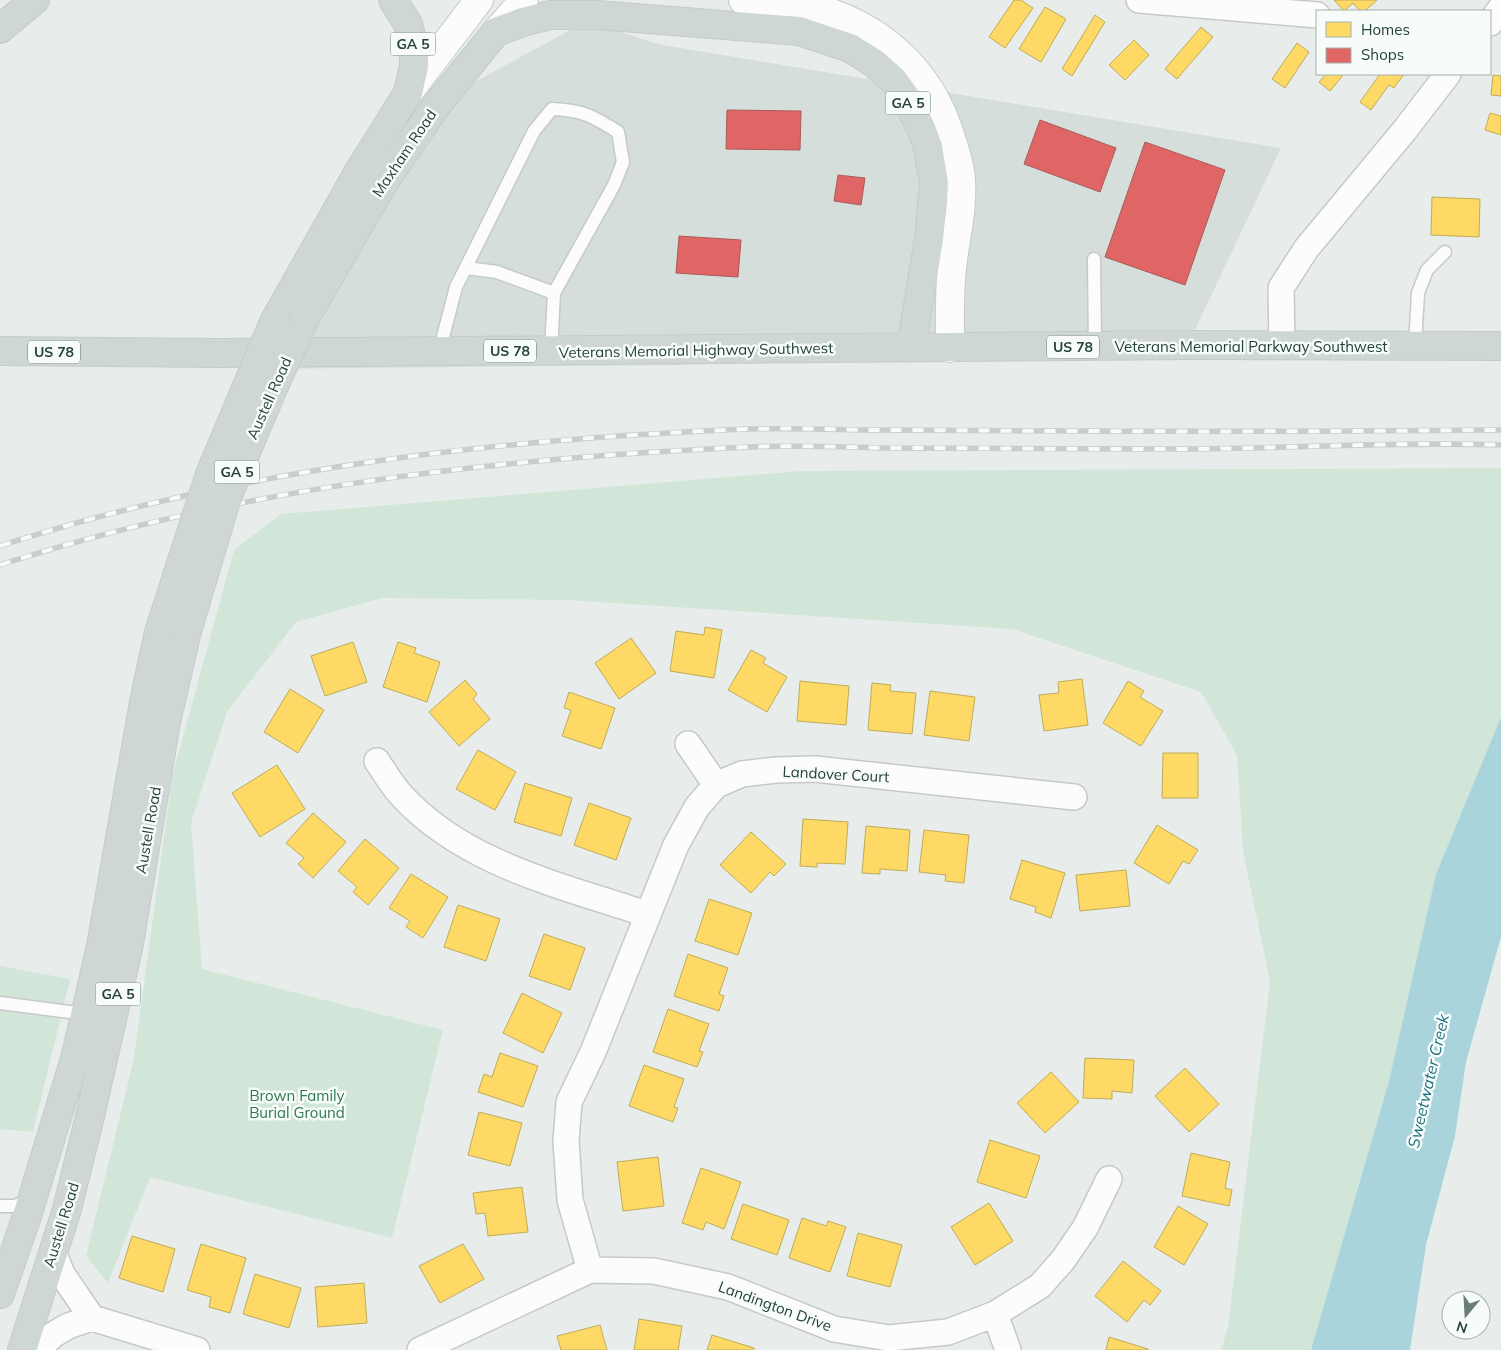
<svg xmlns="http://www.w3.org/2000/svg" width="1501" height="1350" font-family="Mulish,sans-serif">
	<style>
		.built { fill: #d6dedb }
		.green { fill: #d1e6d8 }
		.water { fill: #a9d4db }
		.homes { fill: #ffd966; stroke: #bdac59 }
		.shops { fill: #e06666; stroke: #a85b59 }
		.lines { fill: none; stroke-linecap: round; stroke-linejoin: round }
		.service-casing { stroke: #c5cac8; stroke-width: 15 }
		.minor-casing { stroke: #c5cac8; stroke-width: 28 }
		.secondary-casing { stroke: #c3cbc8; stroke-width: 30 }
		.primary-casing { stroke: #c3ccc9; stroke-width: 30 }
		.service { stroke: #fcfcfc; stroke-width: 12 }
		.minor { stroke: #fcfcfc; stroke-width: 25 }
		.secondary { stroke: #fcfcfc; stroke-width: 28 }
		.primary { stroke: #cfd7d5; stroke-width: 28 }
		.rail-casing { stroke: #c9cdcc; stroke-width: 5.5 }
		.rail { stroke: #f7fbf9; stroke-width: 4; stroke-dasharray: 11; stroke-linecap: butt }
		.primary-bridge-casing { stroke: #c3ccc9; stroke-width: 30; stroke-linecap: butt }
		.primary-bridge { stroke: #cfd7d5; stroke-width: 28 }
		.labels { text-anchor: middle; dominant-baseline: central; stroke-width: 5; stroke-linejoin: round; paint-order: stroke }
		.shield { fill: #f7fbf9; stroke: #637a73; stroke-width: 1 }
		.shield-label { font-size: 14px; font-weight: bold; fill: #24423a }
		.street-label { font-size: 15px; fill: #24423a; stroke: #f7fbf9 }
		.park-label { font-size: 15px; fill: #2d7a4b; stroke: #f7fbf9 }
		.water-label { font-size: 16px; font-style: italic; fill: #1c6f80; stroke: #f7fbf9 }
	</style>
	<rect width="100%" height="100%" fill="#e8edeb"/>
	<!-- built -->
	<path class="built" d="M 587,21 L 654,43 L 669,46 L 1281,148 L 1184,353 L 677,365 L 247,369 L 369,139 Z"/>
	<!-- green -->
	<path class="green" d="M 1501,468 L 1501,717 L 1436,874 L 1389,1081 L 1311,1350 L 1221,1350 L 1228,1327 L 1270,982 L 1243,851 L 1237,755 L 1201,692 L 1012,629 L 567,600 L 383,598 L 296,622 L 227,712 L 191,823 L 202,969 L 443,1030 L 392,1238 L 150,1177 L 108,1283 L 86,1256 L 134,1058 L 172,777 L 234,550 L 281,514 L 800,471 Z
		M 0,966 L 70,979 L 33,1132 L 0,1129 Z"/>
	<!-- water -->
	<path class="water" d="M 1501,717 L 1501,937 L 1466,1062 L 1455,1136 L 1426,1245 L 1410,1350 L 1311,1350 L 1389,1081 L 1436,874 Z"/>
	<!-- homes -->
	<path class="homes" d="M 1014,0 L 1021,0 L 1033,8 L 1005,48 L 989,37 Z
		M 1334,0 L 1377,0 L 1365,11 L 1360,11 L 1353,3 L 1344,11 Z
		M 1045,7 L 1066,19 L 1041,62 L 1019,49 Z
		M 1095,15 L 1105,22 L 1072,76 L 1062,69 Z
		M 1201,27 L 1213,37 L 1177,79 L 1165,69 Z
		M 1134,40 L 1149,55 L 1125,80 L 1109,65 Z
		M 1297,43 L 1309,52 L 1285,88 L 1272,79 Z
		M 1326,74 L 1344,74 L 1330,91 L 1319,82 Z
		M 1380,74 L 1404,74 L 1394,88 L 1389,85 L 1371,110 L 1360,102 Z
		M 1493,75 L 1501,76 L 1501,96 L 1491,95 Z
		M 1490,113 L 1501,116 L 1501,135 L 1485,130 Z
		M 1432,197 L 1480,199 L 1479,237 L 1431,235 Z
		M 705,627 L 722,630 L 714,678 L 670,671 L 676,631 L 704,635 Z
		M 631,638 L 656,673 L 619,699 L 595,663 Z
		M 353,642 L 367,682 L 325,696 L 311,656 Z
		M 398,642 L 416,648 L 414,653 L 440,662 L 427,702 L 383,687 Z
		M 751,650 L 766,658 L 763,663 L 787,677 L 767,712 L 728,690 Z
		M 1082,679 L 1088,725 L 1044,731 L 1039,695 L 1059,693 L 1058,682 Z
		M 465,680 L 477,694 L 473,699 L 490,719 L 459,746 L 429,712 Z
		M 800,681 L 849,686 L 846,725 L 797,721 Z
		M 1128,681 L 1144,691 L 1140,697 L 1163,711 L 1141,746 L 1103,723 Z
		M 872,683 L 891,685 L 890,691 L 916,693 L 912,734 L 868,730 Z
		M 290,689 L 324,710 L 298,753 L 264,732 Z
		M 930,691 L 975,697 L 969,741 L 924,735 Z
		M 569,692 L 615,708 L 601,749 L 562,736 L 571,710 L 564,708 Z
		M 478,750 L 516,772 L 495,810 L 456,789 Z
		M 1163,753 L 1198,753 L 1198,798 L 1162,798 Z
		M 277,765 L 305,809 L 260,837 L 232,793 Z
		M 525,783 L 572,798 L 561,836 L 514,822 Z
		M 589,803 L 631,818 L 616,860 L 574,845 Z
		M 313,813 L 346,842 L 313,878 L 298,864 L 304,858 L 286,843 Z
		M 803,819 L 848,822 L 845,864 L 817,863 L 817,867 L 800,866 Z
		M 1157,825 L 1198,850 L 1189,864 L 1183,861 L 1169,884 L 1134,863 Z
		M 866,826 L 910,830 L 907,871 L 880,869 L 880,874 L 862,873 Z
		M 924,830 L 969,835 L 964,883 L 945,881 L 946,875 L 919,872 Z
		M 751,832 L 786,864 L 774,876 L 770,872 L 751,893 L 720,865 Z
		M 365,839 L 399,868 L 368,905 L 353,892 L 357,887 L 338,871 Z
		M 1022,860 L 1065,873 L 1051,918 L 1035,912 L 1036,907 L 1010,899 Z
		M 1126,870 L 1130,906 L 1080,911 L 1076,875 Z
		M 411,874 L 448,897 L 423,938 L 406,927 L 410,921 L 389,908 Z
		M 709,899 L 752,913 L 738,955 L 695,941 Z
		M 458,905 L 500,919 L 486,961 L 444,947 Z
		M 544,934 L 585,948 L 570,990 L 529,976 Z
		M 688,954 L 728,968 L 719,994 L 724,996 L 719,1011 L 674,996 Z
		M 522,993 L 562,1013 L 543,1053 L 503,1033 Z
		M 668,1009 L 709,1024 L 699,1051 L 703,1052 L 697,1067 L 653,1052 Z
		M 500,1053 L 538,1066 L 523,1107 L 478,1092 L 484,1074 L 492,1077 Z
		M 1085,1058 L 1134,1060 L 1132,1093 L 1112,1091 L 1112,1099 L 1083,1098 Z
		M 644,1065 L 684,1079 L 674,1107 L 678,1108 L 673,1122 L 629,1106 Z
		M 1185,1068 L 1219,1104 L 1189,1132 L 1155,1096 Z
		M 1051,1072 L 1079,1102 L 1045,1133 L 1017,1103 Z
		M 479,1112 L 522,1123 L 510,1166 L 468,1155 Z
		M 990,1140 L 1040,1156 L 1026,1198 L 977,1182 Z
		M 1191,1153 L 1230,1162 L 1225,1188 L 1232,1190 L 1229,1206 L 1182,1196 Z
		M 658,1157 L 664,1206 L 623,1211 L 617,1162 Z
		M 701,1168 L 741,1182 L 724,1229 L 706,1222 L 703,1230 L 682,1223 Z
		M 522,1187 L 528,1232 L 488,1236 L 485,1213 L 476,1214 L 473,1193 Z
		M 989,1203 L 1013,1241 L 975,1265 L 951,1227 Z
		M 743,1204 L 789,1220 L 777,1255 L 731,1239 Z
		M 1178,1206 L 1208,1224 L 1184,1265 L 1154,1247 Z
		M 802,1218 L 826,1226 L 828,1221 L 846,1227 L 830,1272 L 789,1258 Z
		M 858,1233 L 902,1245 L 890,1287 L 847,1276 Z
		M 132,1236 L 175,1249 L 163,1292 L 119,1278 Z
		M 201,1244 L 246,1258 L 230,1313 L 209,1307 L 211,1297 L 187,1290 Z
		M 463,1244 L 484,1279 L 440,1303 L 419,1266 Z
		M 1123,1261 L 1161,1291 L 1150,1305 L 1144,1300 L 1127,1322 L 1095,1296 Z
		M 255,1274 L 301,1288 L 289,1328 L 243,1314 Z
		M 364,1283 L 367,1323 L 318,1327 L 315,1287 Z
		M 639,1319 L 682,1326 L 678,1350 L 634,1350 Z
		M 600,1325 L 607,1350 L 561,1350 L 557,1336 Z
		M 712,1335 L 754,1348 L 754,1350 L 707,1350 Z
		M 1109,1337 L 1148,1349 L 1148,1350 L 1106,1350 Z"/>
	<!-- shops -->
	<path class="shops" d="M 727,110 L 801,111 L 800,150 L 726,149 Z
		M 1040,120 L 1116,148 L 1100,192 L 1024,164 Z
		M 1145,142 L 1225,170 L 1185,285 L 1105,257 Z
		M 838,175 L 865,178 L 861,205 L 834,201 Z
		M 679,236 L 741,240 L 738,277 L 676,273 Z"/>
	<g class="lines">
		<!-- service casing -->
		<g class="service-casing">
			<path id="service" d="M 1094,259 L 1095,346
				M 467,268 L 497,272 L 554,293
				M 1415,345 L 1418,293 L 1427,270 L 1445,252
				M 439,352 L 456,287 L 534,131 L 552,109 C 582,110 593,116 618,132 L 623,162 L 614,185 L 554,293 L 551,351
				M 0,1003 L 85,1014
				M 0,1206 L 15,1206 L 31,1199"/>
		</g>
		<!-- minor casing -->
		<g class="minor-casing">
			<path id="minor" d="M 1139,0 L 1317,15
				M 1490,23 L 1501,8
				M 1282,345 L 1281,288 L 1306,249 L 1404,131 L 1448,74
				M 688,744 L 716,785
				M 377,761 C 384,772 392,785 401,795 C 464,864 560,885 646,914
				M 53,1251 L 62,1274 L 92,1318
				M 590,1270 L 570,1200 L 566,1141 L 569,1102 L 593,1052 L 676,845 L 697,807 L 716,785 L 742,774 L 776,770 L 815,769 L 1074,797
				M 995,1314 L 1008,1350
				M 38,1350 L 53,1335 L 68,1326 L 92,1318 L 197,1350
				M 420,1350 L 590,1270 L 654,1271 L 728,1287 L 834,1329 L 889,1338 L 948,1332 L 995,1314 L 1040,1286 L 1063,1260 L 1085,1228 L 1109,1179"/>
		</g>
		<!-- secondary casing -->
		<g class="secondary-casing">
			<path id="secondary" d="M 743,0 C 758,1 774,1 789,3 C 862,13 922,57 947,126 C 953,144 960,163 961,181 C 963,211 955,239 952,268 C 949,294 950,321 950,348
				M 496,32 L 524,0
				M 408,93 L 479,0"/>
		</g>
		<!-- primary casing -->
		<g class="primary-casing">
			<path id="primary" d="M 0,29 L 35,0
				M 304,320 L 382,185 L 436,106 L 496,32 L 523,22 L 550,15 L 597,15 L 799,31 L 850,48 L 874,63 L 893,80 L 904,95 L 921,128 L 928,147 L 934,183 L 929,239 L 911,348
				M 274,322 L 359,171 L 408,93 L 414,66 L 414,49 L 408,24 L 393,0
				M 0,351 L 219,353 L 1195,345 L 1501,346
				M 0,1294 L 27,1216 L 76,1055 L 101,946 L 144,702 L 159,632
				M 22,1350 L 67,1209 L 90,1116 L 128,949 L 166,722 L 187,631"/>
		</g>
		<!-- service -->
		<use href="#service" class="service"/>
		<!-- minor -->
		<use href="#minor" class="minor"/>
		<!-- secondary -->
		<use href="#secondary" class="secondary"/>
		<!-- primary -->
		<use href="#primary" class="primary"/>
		<!-- rail casing -->
		<g class="rail-casing">
			<path id="rail" d="M 0,546 C 240,468 497,439 749,429 C 786,428 825,429 863,430 C 939,430 1015,431 1091,431 C 1227,432 1364,431 1501,430
				M 0,565 C 241,487 496,458 749,447 C 794,445 840,447 885,448 C 974,448 1063,449 1151,449 C 1268,450 1385,441 1501,445"/>
		</g>
		<!-- rail -->
		<use href="#rail" class="rail"/>
		<!-- primary-bridge casing -->
		<g class="primary-bridge-casing">
			<path id="primary-bridge" d="M 187,631 L 227,497 L 274,386 L 304,320
				M 159,632 L 210,474 L 274,322"/>
		</g>
		<!-- primary-bridge -->
		<use href="#primary-bridge" class="primary-bridge"/>
	</g>
	<g class="labels">
		<!-- shield labels -->
		<g class="shield">
			<rect x="390.5" y="32.5" width="45" height="23" rx="4"/>
			<rect x="885.5" y="91.5" width="45" height="23" rx="4"/>
			<rect x="1047" y="335.5" width="52" height="23" rx="4"/>
			<rect x="484" y="339.5" width="52" height="23" rx="4"/>
			<rect x="28" y="340.5" width="52" height="23" rx="4"/>
			<rect x="214.5" y="460.5" width="45" height="23" rx="4"/>
			<rect x="95.5" y="982.5" width="45" height="23" rx="4"/>
		</g>
		<g class="shield-label">
			<text x="413" y="44">GA 5</text>
			<text x="908" y="103">GA 5</text>
			<text x="1073" y="347">US 78</text>
			<text x="510" y="351">US 78</text>
			<text x="54" y="352">US 78</text>
			<text x="237" y="472">GA 5</text>
			<text x="118" y="994">GA 5</text>
		</g>
		<!-- street labels -->
		<g class="street-label">
			<text transform="translate(404 153) rotate(-56)">Maxham Road</text>
			<text x="1251" y="346">Veterans Memorial Parkway Southwest</text>
			<text transform="translate(696 350) rotate(-1)">Veterans Memorial Highway Southwest</text>
			<text transform="translate(269 398) rotate(-66)">Austell Road</text>
			<text transform="translate(836 774) rotate(3)">Landover Court</text>
			<text transform="translate(148 830) rotate(-80)">Austell Road</text>
			<text transform="translate(61 1225) rotate(-73)">Austell Road</text>
			<text transform="translate(775 1306) rotate(20)">Landington Drive</text>
		</g>
		<!-- park labels -->
		<g class="park-label">
			<text x="297" y="1095">Brown Family<tspan x="297" dy="17">Burial Ground</tspan></text>
		</g>
		<!-- water labels -->
		<g class="water-label">
			<text transform="translate(1428 1081) rotate(-77)">Sweetwater Creek</text>
		</g>
	</g>
	<!-- legend -->
	<rect x="1316" y="10" width="175" height="65" fill="#f7fbf9" stroke="#a3b1ad"/>
	<rect x="1326" y="22" width="25" height="15" fill="#ffd966" stroke="#a3b1ad"/>
	<text x="1361" y="35" font-size="15" fill="#24423a">Homes</text>
	<rect x="1326" y="48" width="25" height="15" fill="#e06666" stroke="#a3b1ad"/>
	<text x="1361" y="60" font-size="15" fill="#24423a">Shops</text>
	<!-- north arrow -->
	<g transform="translate(1466 1315) rotate(198)"><circle r="24" fill="#f7fbf9" stroke="#a3b1ad"/>
	<path d="M0-4L9 19L0 12L-9 19Z" fill="#697e78"/>
	<text y="-8" font-size="14" font-weight="bold" text-anchor="middle" fill="#24423a">N</text>
	</g>
</svg>
